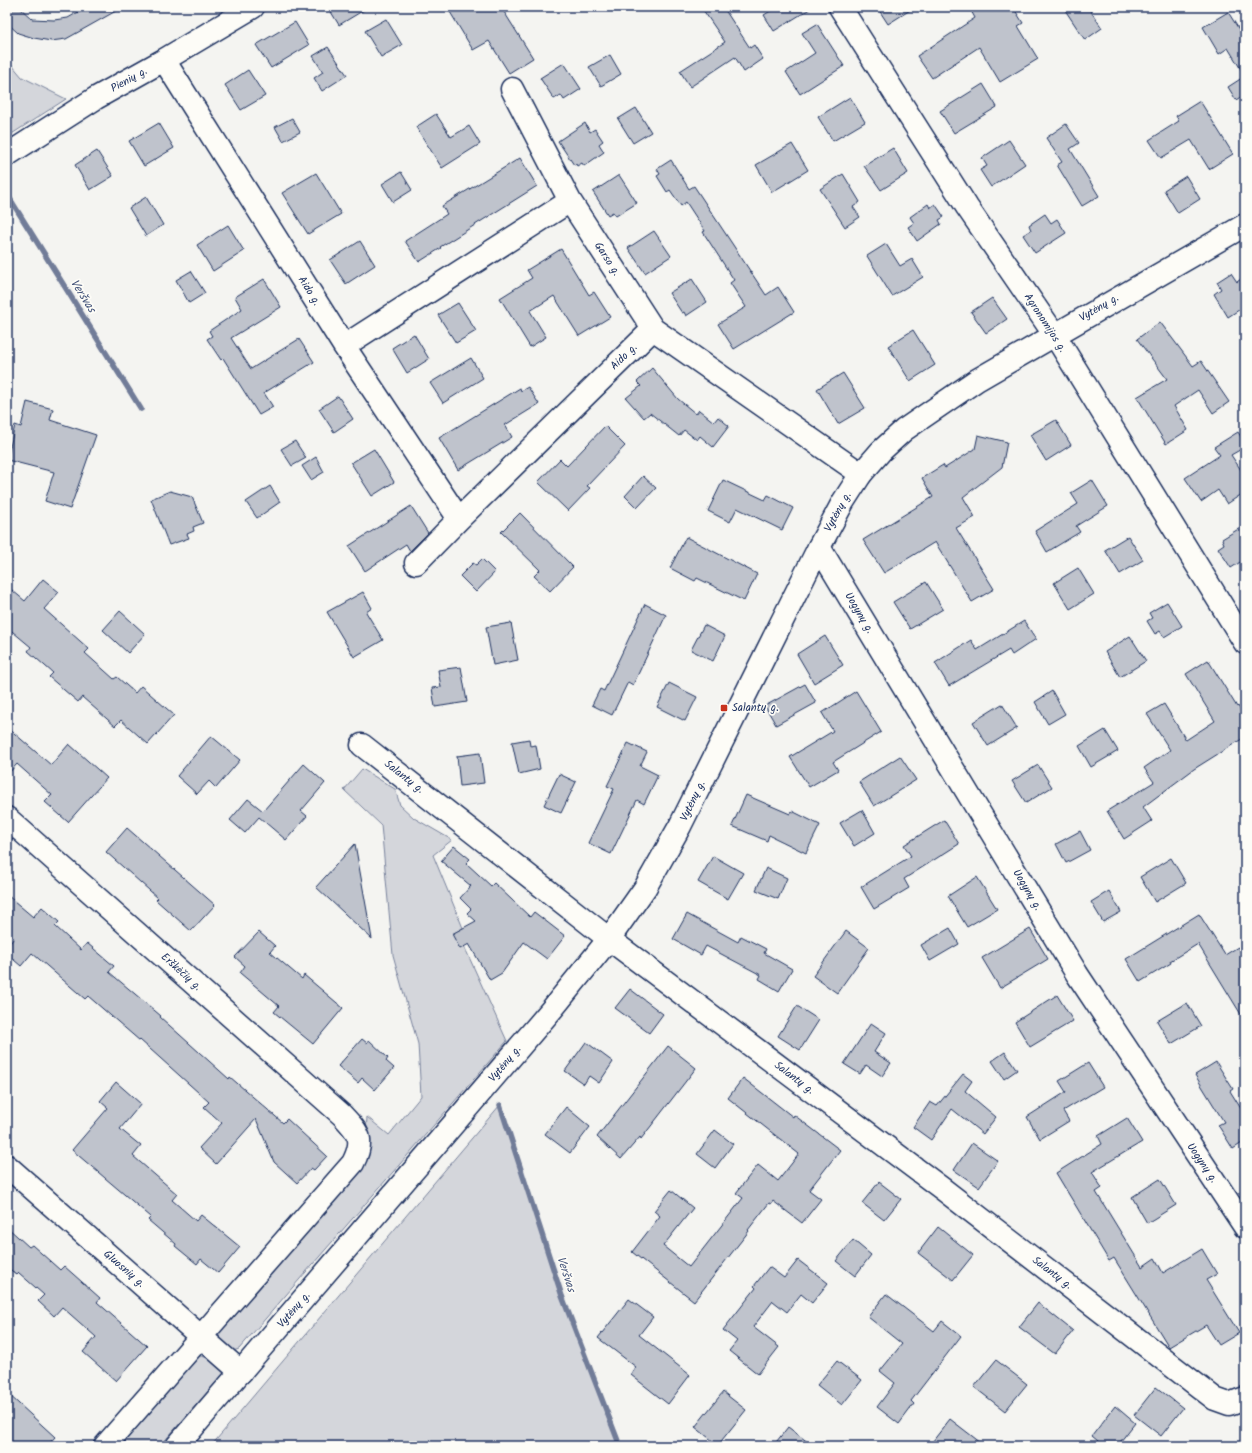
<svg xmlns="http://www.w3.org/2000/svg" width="1252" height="1453" font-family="Kalam,sans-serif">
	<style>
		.green { fill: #d4d6db; stroke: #78829c }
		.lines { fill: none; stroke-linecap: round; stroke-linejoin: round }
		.stream { stroke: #717c98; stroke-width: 5.5 }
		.building { fill: #bfc3cc; stroke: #1b2f5e }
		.minor-casing { stroke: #1b2f5e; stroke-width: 25 }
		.major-casing { stroke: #1b2f5e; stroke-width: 25 }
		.minor { stroke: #fdfcf7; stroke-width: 22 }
		.major { stroke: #fdfcf7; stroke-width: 22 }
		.poi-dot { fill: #c8321e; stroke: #fdfcf7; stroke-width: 1.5 }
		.labels { text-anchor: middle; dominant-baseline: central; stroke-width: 3.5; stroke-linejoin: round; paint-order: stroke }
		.street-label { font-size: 11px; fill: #1b2f5e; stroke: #fdfcf7 }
		.poi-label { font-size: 11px; fill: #1b2f5e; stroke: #fdfcf7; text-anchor: start }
		.water-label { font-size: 12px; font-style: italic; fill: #46567b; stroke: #fdfcf7 }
	</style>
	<rect width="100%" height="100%" fill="#f4f4f1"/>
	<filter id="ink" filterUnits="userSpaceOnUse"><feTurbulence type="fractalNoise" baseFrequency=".025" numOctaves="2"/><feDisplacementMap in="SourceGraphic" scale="8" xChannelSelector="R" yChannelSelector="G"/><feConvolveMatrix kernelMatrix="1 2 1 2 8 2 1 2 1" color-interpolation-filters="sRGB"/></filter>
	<g filter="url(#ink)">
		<!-- green -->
		<path class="green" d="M 7,59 L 22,77 L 66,99 L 7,137 Z
			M 362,769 L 395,789 L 400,805 L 414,818 L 452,840 L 433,855 L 463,928 L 452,934 L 464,946 L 507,1041 L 239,1349 L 233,1351 L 227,1348 L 219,1336 L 219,1329 L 364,1160 L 367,1117 L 389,1135 L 421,1096 L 418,1044 L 393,955 L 381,825 L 344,790 Z
			M 500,1105 L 562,1296 L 620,1446 L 211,1446 Z
			M 201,1356 L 217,1360 L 225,1372 L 160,1446 L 117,1446 L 193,1358 Z"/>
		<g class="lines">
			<!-- stream -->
			<path class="stream" d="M 7,194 L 141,409
				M 500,1105 L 562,1296 L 620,1446"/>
		</g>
		<!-- building -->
		<path class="building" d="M 7,7 L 19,7 L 32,19 L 54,20 L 68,18 L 87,7 L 123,7 L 66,39 L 51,41 L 34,38 L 18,33 L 7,23 Z
			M 328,7 L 369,7 L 339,25 Z
			M 447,7 L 501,7 L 533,58 L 509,73 L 489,41 L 473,50 Z
			M 701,7 L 723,7 L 750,48 L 754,45 L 763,59 L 744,72 L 735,57 L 690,87 L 680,71 L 725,42 Z
			M 777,7 L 813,7 L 774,31 L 764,15 Z
			M 877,7 L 915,7 L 888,24 Z
			M 969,7 L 1013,7 L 1023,23 L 1018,26 L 1038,59 L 1000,82 L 979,47 L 932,78 L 917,56 L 975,18 Z
			M 1063,7 L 1088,7 L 1102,28 L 1085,40 Z
			M 1228,12 L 1245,39 L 1245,94 L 1236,100 L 1228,87 L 1245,76 L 1228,48 L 1219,54 L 1203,27 Z
			M 386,19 L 402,45 L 381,57 L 365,31 Z
			M 295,22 L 309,45 L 271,68 L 256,45 Z
			M 817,24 L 844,66 L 800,94 L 786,72 L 815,53 L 802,33 Z
			M 328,47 L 347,75 L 322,91 L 314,78 L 323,72 L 313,56 Z
			M 610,55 L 621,74 L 601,86 L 589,67 Z
			M 564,63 L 581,89 L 564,100 L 561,95 L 554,99 L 540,78 Z
			M 248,70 L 265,96 L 241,110 L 225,85 Z
			M 983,84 L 997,107 L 954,133 L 940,111 Z
			M 850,97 L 865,122 L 833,141 L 818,117 Z
			M 1200,101 L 1233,154 L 1209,169 L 1191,140 L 1161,158 L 1149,140 L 1179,121 L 1176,116 Z
			M 636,108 L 651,132 L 633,143 L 618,119 Z
			M 436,114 L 451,137 L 469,126 L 480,144 L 442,168 L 416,127 Z
			M 292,118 L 300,132 L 283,141 L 275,127 Z
			M 159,123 L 174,148 L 144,166 L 129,141 Z
			M 585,123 L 590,132 L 595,129 L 603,141 L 599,144 L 604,152 L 584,166 L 582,163 L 577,166 L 576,164 L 574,165 L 558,141 Z
			M 1066,124 L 1079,143 L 1070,149 L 1099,196 L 1082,206 L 1057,165 L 1062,162 L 1046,138 Z
			M 1009,140 L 1025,164 L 991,187 L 980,170 L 987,166 L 982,158 Z
			M 792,144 L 808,170 L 772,192 L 756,165 Z
			M 893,148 L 908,173 L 881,190 L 864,166 Z
			M 97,151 L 113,176 L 90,190 L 75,165 Z
			M 520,158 L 537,186 L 440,247 L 441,248 L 419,262 L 405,241 L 447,214 L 442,206 Z
			M 671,160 L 689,189 L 694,186 L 766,295 L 778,287 L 794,312 L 734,349 L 718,324 L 746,307 L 730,283 L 734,280 L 703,232 L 705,231 L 686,202 L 681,206 L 670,190 L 667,192 L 657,176 L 660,174 L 657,169 Z
			M 401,172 L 412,190 L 393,202 L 382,184 Z
			M 316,173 L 341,214 L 308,234 L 282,193 Z
			M 843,174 L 860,202 L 853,207 L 860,217 L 845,227 L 820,189 Z
			M 619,175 L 637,203 L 616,216 L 613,212 L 608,215 L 593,192 Z
			M 1186,176 L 1200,199 L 1178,213 L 1164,190 Z
			M 146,197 L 163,225 L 146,236 L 129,208 Z
			M 928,204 L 930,208 L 935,204 L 944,217 L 939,220 L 941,224 L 917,241 L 908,227 L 914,223 L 910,217 Z
			M 1045,214 L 1051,223 L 1057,219 L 1066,233 L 1035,253 L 1023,235 L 1031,230 L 1029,225 Z
			M 228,225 L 244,251 L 213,271 L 197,245 Z
			M 654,231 L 671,256 L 645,273 L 628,248 Z
			M 360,241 L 375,265 L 346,284 L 330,260 Z
			M 886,244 L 900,266 L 912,259 L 923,277 L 892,296 L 867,256 Z
			M 561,249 L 589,295 L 594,292 L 610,317 L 579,336 L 554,296 L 530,311 L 546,337 L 530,347 L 500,298 L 532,278 L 527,270 Z
			M 191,271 L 205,293 L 189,303 L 176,280 Z
			M 1231,273 L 1237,282 L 1245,276 L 1245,306 L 1228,317 L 1214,294 L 1221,289 L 1217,282 Z
			M 264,279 L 281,307 L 231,338 L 251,369 L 299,339 L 314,362 L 264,393 L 273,407 L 259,415 L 223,358 L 221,360 L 207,339 L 212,336 L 209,331 L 242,309 L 235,297 Z
			M 692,279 L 707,302 L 686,316 L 684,312 L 682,313 L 669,293 Z
			M 992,298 L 1007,319 L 986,333 L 971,312 Z
			M 458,303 L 476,331 L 456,343 L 438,315 Z
			M 1160,322 L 1193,366 L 1201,361 L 1229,402 L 1213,413 L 1198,390 L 1174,406 L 1188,430 L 1166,444 L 1137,397 L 1167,379 L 1137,339 Z
			M 913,330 L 935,365 L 910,381 L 888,346 Z
			M 414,334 L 429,359 L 407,373 L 392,348 Z
			M 471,358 L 483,378 L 443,403 L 430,383 Z
			M 652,368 L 678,399 L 696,414 L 699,410 L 714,422 L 718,417 L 729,426 L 713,447 L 700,436 L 697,440 L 684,430 L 679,436 L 650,413 L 644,418 L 626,398 L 641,386 L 637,382 Z
			M 843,373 L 865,408 L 838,424 L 817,389 Z
			M 528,387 L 539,404 L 505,425 L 512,437 L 458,470 L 439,438 L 520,388 L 521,391 Z
			M 338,396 L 353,419 L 334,432 L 319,409 Z
			M 27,402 L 53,409 L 50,420 L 96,435 L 70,509 L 45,501 L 54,472 L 7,460 L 15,425 L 21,427 Z
			M 1056,420 L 1071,445 L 1046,461 L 1030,435 Z
			M 605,426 L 625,446 L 587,486 L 590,488 L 568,511 L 538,482 L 560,459 L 567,466 Z
			M 1238,432 L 1245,443 L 1245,447 L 1231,455 L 1245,476 L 1245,492 L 1227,504 L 1218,490 L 1201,502 L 1185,478 L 1220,455 L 1214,447 Z
			M 978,435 L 1007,442 L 1002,467 L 963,497 L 975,517 L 956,528 L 994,589 L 972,602 L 935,542 L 884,573 L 863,540 L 933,497 L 922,478 L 943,465 L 945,468 L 975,449 Z
			M 295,441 L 306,458 L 292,466 L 281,449 Z
			M 374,449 L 394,482 L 372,496 L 351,463 Z
			M 316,457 L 324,472 L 311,480 L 302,466 Z
			M 643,476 L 656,488 L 637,508 L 625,496 Z
			M 723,480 L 765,500 L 768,495 L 793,508 L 782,530 L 737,508 L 730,522 L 708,511 Z
			M 1092,480 L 1108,506 L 1076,526 L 1080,532 L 1047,552 L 1035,531 L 1078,504 L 1071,493 Z
			M 270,486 L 280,502 L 257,518 L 246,502 Z
			M 170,491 L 192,497 L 203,523 L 193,527 L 194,531 L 187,534 L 189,538 L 169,545 L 151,499 Z
			M 411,506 L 428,533 L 410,551 L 406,544 L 365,571 L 349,546 Z
			M 520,513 L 573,567 L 550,591 L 534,576 L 540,570 L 501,532 Z
			M 1245,525 L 1245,559 L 1231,568 L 1218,548 L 1224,544 L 1222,539 Z
			M 1128,536 L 1143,560 L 1120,574 L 1105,550 Z
			M 686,537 L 757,574 L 744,601 L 697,578 L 695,581 L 670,568 Z
			M 482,559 L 495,572 L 476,592 L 460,576 L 473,563 L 476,565 Z
			M 1078,568 L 1094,594 L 1070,609 L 1054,583 Z
			M 43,579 L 59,592 L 44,609 L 89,649 L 85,653 L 114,679 L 117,677 L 135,693 L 141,686 L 174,715 L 148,744 L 121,720 L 115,726 L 82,697 L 78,702 L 49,677 L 53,673 L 28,651 L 31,647 L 7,627 L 7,586 L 25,601 Z
			M 926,582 L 943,609 L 910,629 L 893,602 Z
			M 363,592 L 372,608 L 366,612 L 383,640 L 354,657 L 327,612 Z
			M 1167,602 L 1182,626 L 1164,637 L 1160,631 L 1155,634 L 1147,621 L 1152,618 L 1149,613 Z
			M 645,604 L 666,615 L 633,685 L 628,682 L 612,715 L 592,705 L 600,689 L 604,691 Z
			M 120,611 L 145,634 L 128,653 L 103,630 Z
			M 1024,621 L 1036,639 L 1012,655 L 1009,650 L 949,686 L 935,663 L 971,640 L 977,650 Z
			M 511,623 L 518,660 L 493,665 L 486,627 Z
			M 704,625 L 725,636 L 713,661 L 691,650 Z
			M 825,636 L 843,665 L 814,683 L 797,654 Z
			M 1130,636 L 1146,661 L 1120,677 L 1105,652 Z
			M 1208,660 L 1237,707 L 1238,706 L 1245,717 L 1245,737 L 1194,769 L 1143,807 L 1152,821 L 1124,839 L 1107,811 L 1154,782 L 1144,768 L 1170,750 L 1147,714 L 1164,704 L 1186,740 L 1215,721 L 1186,674 Z
			M 461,667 L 467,702 L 435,707 L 432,688 L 441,687 L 438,670 Z
			M 669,683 L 697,697 L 685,721 L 657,707 Z
			M 805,684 L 816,703 L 776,725 L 765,706 Z
			M 856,691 L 881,732 L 833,762 L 838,770 L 809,787 L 790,757 L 833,731 L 822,713 Z
			M 1052,691 L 1065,714 L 1048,724 L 1035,702 Z
			M 1002,704 L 1017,728 L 988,746 L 973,722 Z
			M 7,727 L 51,765 L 69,744 L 107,778 L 68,822 L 45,802 L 52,795 L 17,764 L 7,775 Z
			M 1105,730 L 1118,751 L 1091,767 L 1079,746 Z
			M 211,736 L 240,760 L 216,788 L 209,781 L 197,794 L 177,776 Z
			M 529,739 L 530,746 L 536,745 L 540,769 L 519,774 L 512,742 Z
			M 628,743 L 647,752 L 640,766 L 658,775 L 644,804 L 637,800 L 611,854 L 588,843 L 614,789 L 607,786 Z
			M 480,753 L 484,783 L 460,786 L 457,756 Z
			M 900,756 L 916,780 L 874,806 L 859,782 Z
			M 304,764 L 325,783 L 301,811 L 307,816 L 286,840 L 259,817 L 245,833 L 230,820 L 248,799 L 263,811 Z
			M 1038,765 L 1052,787 L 1026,803 L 1012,781 Z
			M 559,774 L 576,782 L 561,813 L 544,805 Z
			M 746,795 L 790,814 L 792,811 L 820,825 L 806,853 L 769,835 L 767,841 L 732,826 Z
			M 862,810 L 875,833 L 854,846 L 840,823 Z
			M 944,820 L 959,844 L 904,879 L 909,888 L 874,909 L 861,887 L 911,856 L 904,845 Z
			M 127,828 L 215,905 L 191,931 L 156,900 L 158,898 L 106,852 Z
			M 1080,831 L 1090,850 L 1066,863 L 1056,844 Z
			M 355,844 L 372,939 L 316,887 Z
			M 454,846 L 470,859 L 466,863 L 491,886 L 494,883 L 530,917 L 534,912 L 565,936 L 547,959 L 524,942 L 502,973 L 490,980 L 469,944 L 460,949 L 452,934 L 476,921 L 467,913 L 471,909 L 460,898 L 471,886 L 441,861 Z
			M 713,856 L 743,873 L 728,899 L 698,882 Z
			M 1171,858 L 1186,883 L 1155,902 L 1140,877 Z
			M 766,868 L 787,878 L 778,899 L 756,890 Z
			M 977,877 L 997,909 L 967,927 L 948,896 Z
			M 1109,891 L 1121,912 L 1103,922 L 1091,902 Z
			M 7,895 L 33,917 L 42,907 L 59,922 L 55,926 L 81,950 L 87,943 L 114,966 L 109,972 L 161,1016 L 160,1017 L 229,1079 L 230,1077 L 283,1123 L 287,1119 L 327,1156 L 314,1170 L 311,1168 L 297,1183 L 274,1162 L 256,1119 L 216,1164 L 199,1148 L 222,1123 L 204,1107 L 209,1102 L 140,1040 L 140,1041 L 88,996 L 85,999 L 32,953 L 21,966 L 7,954 L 7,947 L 14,938 L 7,932 Z
			M 687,914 L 738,942 L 741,936 L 766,949 L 764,953 L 792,969 L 779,991 L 759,979 L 761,975 L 706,946 L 701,955 L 673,939 Z
			M 1199,914 L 1225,955 L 1238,947 L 1245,959 L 1245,1021 L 1198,944 L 1170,961 L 1171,963 L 1140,982 L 1126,959 Z
			M 950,928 L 959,944 L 930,961 L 921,945 Z
			M 1030,929 L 1048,959 L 1000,988 L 982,958 Z
			M 846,931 L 869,948 L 837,993 L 813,976 Z
			M 259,932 L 275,946 L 270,952 L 302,979 L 304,975 L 343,1008 L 313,1044 L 274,1012 L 279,1006 L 240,973 L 245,966 L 235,957 Z
			M 630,989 L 663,1014 L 649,1033 L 615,1008 Z
			M 1057,995 L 1073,1021 L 1030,1047 L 1015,1022 Z
			M 1187,1003 L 1201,1026 L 1171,1044 L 1157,1021 Z
			M 797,1006 L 819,1020 L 800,1050 L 778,1036 Z
			M 871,1023 L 886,1033 L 874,1052 L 891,1063 L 882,1076 L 866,1065 L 860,1074 L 844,1064 Z
			M 362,1039 L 367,1043 L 369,1040 L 388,1058 L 386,1061 L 394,1068 L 375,1090 L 362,1078 L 358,1083 L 338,1066 Z
			M 586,1042 L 613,1062 L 599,1083 L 589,1076 L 584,1084 L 565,1071 Z
			M 668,1046 L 696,1068 L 641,1139 L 640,1137 L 621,1159 L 597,1137 Z
			M 1005,1052 L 1017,1070 L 1004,1079 L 992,1061 Z
			M 1216,1062 L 1233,1089 L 1230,1091 L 1245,1115 L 1245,1141 L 1233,1149 L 1218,1125 L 1224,1122 L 1195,1075 Z
			M 1088,1063 L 1103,1087 L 1063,1111 L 1069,1121 L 1040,1139 L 1027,1117 L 1066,1092 L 1059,1081 Z
			M 963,1074 L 972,1081 L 965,1091 L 996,1117 L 983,1134 L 952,1109 L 931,1140 L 913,1127 L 930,1102 L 937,1106 Z
			M 743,1078 L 793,1117 L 794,1115 L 840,1150 L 809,1190 L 821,1199 L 802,1223 L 773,1201 L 771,1204 L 769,1203 L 748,1230 L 749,1231 L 694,1301 L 632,1252 L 660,1216 L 654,1211 L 671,1190 L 693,1208 L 663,1246 L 689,1267 L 743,1198 L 736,1193 L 758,1165 L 778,1181 L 799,1154 L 728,1098 Z
			M 116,1082 L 141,1104 L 120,1129 L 141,1146 L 133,1156 L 177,1194 L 172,1200 L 196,1221 L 201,1215 L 240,1247 L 218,1273 L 201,1259 L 197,1264 L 175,1246 L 176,1244 L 148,1220 L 151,1217 L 72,1150 L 108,1108 L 100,1101 Z
			M 566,1107 L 590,1127 L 570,1153 L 545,1134 Z
			M 1127,1118 L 1142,1142 L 1092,1172 L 1102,1188 L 1096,1192 L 1142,1267 L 1155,1258 L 1163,1273 L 1202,1249 L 1217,1274 L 1206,1280 L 1239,1333 L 1219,1345 L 1206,1325 L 1169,1347 L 1114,1258 L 1109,1261 L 1056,1173 L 1102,1144 L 1098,1136 Z
			M 715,1130 L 733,1144 L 715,1168 L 697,1154 Z
			M 972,1143 L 998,1161 L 979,1187 L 954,1170 Z
			M 1160,1179 L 1176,1205 L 1147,1223 L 1132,1197 Z
			M 879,1182 L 901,1199 L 884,1220 L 862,1203 Z
			M 7,1227 L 29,1247 L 32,1245 L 60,1270 L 64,1266 L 100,1298 L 97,1302 L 147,1346 L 116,1381 L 83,1352 L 96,1337 L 62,1307 L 54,1316 L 38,1301 L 44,1295 L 19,1273 L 17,1275 L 7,1267 Z
			M 938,1227 L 973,1255 L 953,1280 L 918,1253 Z
			M 853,1240 L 871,1255 L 855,1276 L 836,1261 Z
			M 798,1260 L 828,1283 L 812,1303 L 801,1294 L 787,1312 L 773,1301 L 753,1327 L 779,1347 L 758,1374 L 729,1351 L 737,1341 L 723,1330 L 756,1288 L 754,1286 L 769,1267 L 784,1278 Z
			M 886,1294 L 934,1331 L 942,1321 L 961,1336 L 911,1401 L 914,1404 L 899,1424 L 877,1407 L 895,1383 L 880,1371 L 902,1344 L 868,1317 Z
			M 629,1299 L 653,1317 L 639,1335 L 690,1375 L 668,1404 L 631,1375 L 636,1367 L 598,1338 Z
			M 1038,1303 L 1073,1331 L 1055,1354 L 1019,1327 Z
			M 996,1360 L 1027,1384 L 1005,1411 L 974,1387 Z
			M 837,1361 L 862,1380 L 842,1405 L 817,1385 Z
			M 1156,1387 L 1183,1408 L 1161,1436 L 1134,1415 Z
			M 723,1392 L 746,1410 L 718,1445 L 695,1427 Z
			M 7,1393 L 55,1437 L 47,1446 L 7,1446 Z
			M 1115,1406 L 1135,1423 L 1117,1446 L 1104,1446 L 1092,1436 Z
			M 950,1419 L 985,1446 L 929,1446 Z
			M 788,1427 L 813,1446 L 773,1446 Z"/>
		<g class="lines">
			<!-- minor casing -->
			<g class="minor-casing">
				<path id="minor" d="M 840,7 L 967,207 L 1054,334 L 1245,643
					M 164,60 L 344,346 L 459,519
					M 512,89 L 570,201
					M 7,155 L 96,98 L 164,60 L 253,7
					M 344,346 L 570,201 L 653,329 L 861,474
					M 819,547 L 1077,974 L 1245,1227
					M 416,563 L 459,519 L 653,329
					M 362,745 L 609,939 L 944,1190 L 1215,1399 L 1229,1404 L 1245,1398
					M 7,818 L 342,1115 C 359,1133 365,1139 353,1163 L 105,1446
					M 7,1166 L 241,1372"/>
			</g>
			<!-- major casing -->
			<g class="major-casing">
				<path id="major" d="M 177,1446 L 553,1008 L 609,939 L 645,888 L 680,826 L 819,547 L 843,502 L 861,474 L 881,451 L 904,430 L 977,380 L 1245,225"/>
			</g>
			<!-- minor -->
			<use href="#minor" class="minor"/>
			<!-- major -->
			<use href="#major" class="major"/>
		</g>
	</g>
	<!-- markers -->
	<rect class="poi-dot" x="720" y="704" width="8" height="8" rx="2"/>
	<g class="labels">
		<!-- street labels -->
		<g class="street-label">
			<text transform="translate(129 80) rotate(-29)">Pienių g.</text>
			<text transform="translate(607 259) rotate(57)">Garso g.</text>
			<text transform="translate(309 291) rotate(58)">Aido g.</text>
			<text transform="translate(1099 308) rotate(-30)">Vytėnų g.</text>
			<text transform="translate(1045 323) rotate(57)">Agronomijos g.</text>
			<text transform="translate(624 357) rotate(-44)">Aido g.</text>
			<text transform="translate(838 512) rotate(-61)">Vytėnų g.</text>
			<text transform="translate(859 613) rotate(59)">Uogynų g.</text>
			<text transform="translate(404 777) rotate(38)">Salantų g.</text>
			<text transform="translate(693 801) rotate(-64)">Vytėnų g.</text>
			<text transform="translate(1027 890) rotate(59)">Uogynų g.</text>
			<text transform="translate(181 972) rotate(42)">Erškėčių g.</text>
			<text transform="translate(505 1064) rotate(-50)">Vytėnų g.</text>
			<text transform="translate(794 1078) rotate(37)">Salantų g.</text>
			<text transform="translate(1202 1163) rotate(56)">Uogynų g.</text>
			<text transform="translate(124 1269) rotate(41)">Gluosnių g.</text>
			<text transform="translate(1052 1273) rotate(37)">Salantų g.</text>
			<text transform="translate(294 1310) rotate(-49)">Vytėnų g.</text>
		</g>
		<!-- poi labels -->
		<g class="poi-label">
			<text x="732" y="708">Salantų g.</text>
		</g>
		<!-- water labels -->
		<g class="water-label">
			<text transform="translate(83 296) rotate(58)">Veršvas</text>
			<text transform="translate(566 1274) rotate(72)">Veršvas</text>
		</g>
	</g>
	<!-- margin -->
	<rect width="1252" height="1453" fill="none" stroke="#fdfcf7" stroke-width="24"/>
	<rect x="12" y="12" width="1228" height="1429" fill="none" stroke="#1b2f5e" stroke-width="1.5" filter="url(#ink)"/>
</svg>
